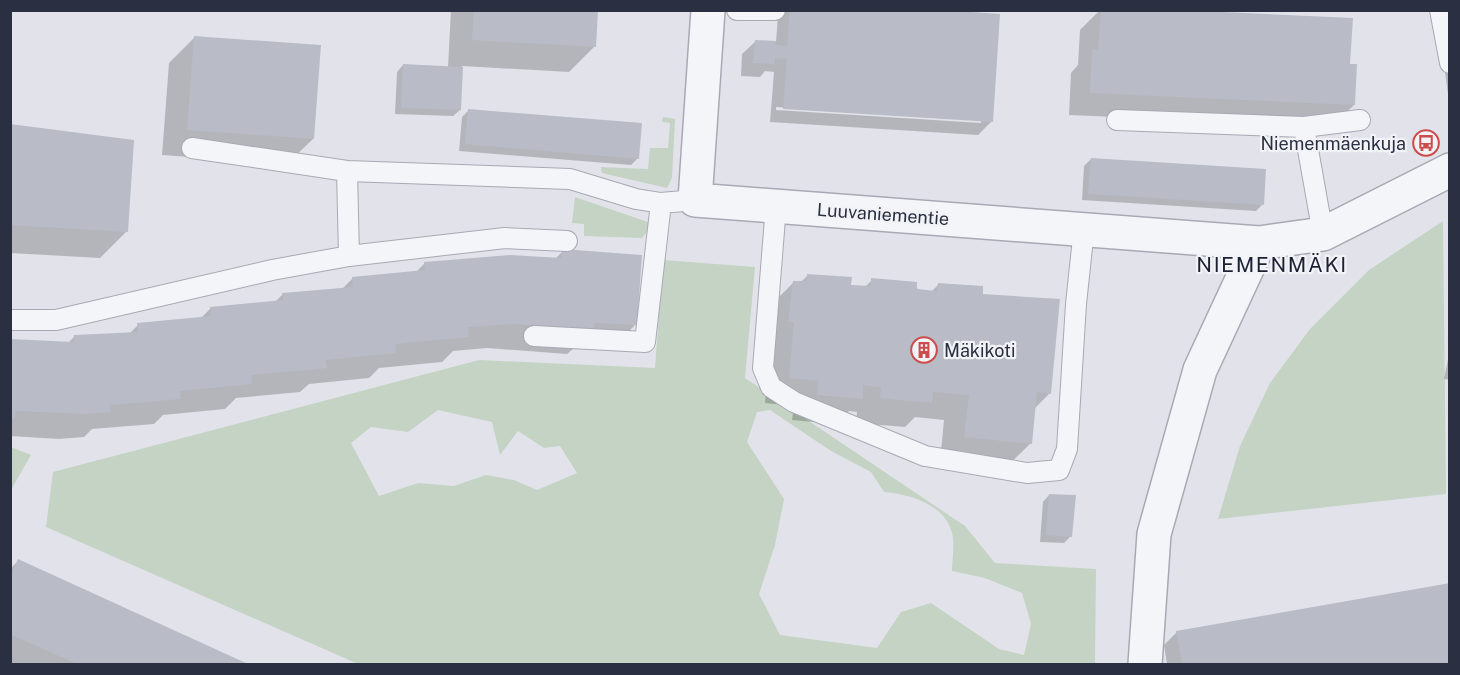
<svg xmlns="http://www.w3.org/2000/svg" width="1460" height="675" font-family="'Public Sans',sans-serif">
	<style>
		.green { fill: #c4d3c3; fill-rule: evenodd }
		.shadow { fill: #0003; fill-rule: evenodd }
		.building { fill: #b9bcc6 }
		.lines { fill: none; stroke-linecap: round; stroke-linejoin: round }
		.lane-casing { stroke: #a7a9b4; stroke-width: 22 }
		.street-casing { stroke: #a7a9b4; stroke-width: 36 }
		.lane { stroke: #f4f5f8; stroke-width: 20 }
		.street { stroke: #f4f5f8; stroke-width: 33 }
		.labels { text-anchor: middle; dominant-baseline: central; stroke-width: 4.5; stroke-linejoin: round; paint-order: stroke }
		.poi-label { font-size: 18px; fill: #2a2f41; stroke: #f1f3f7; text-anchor: end }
		.street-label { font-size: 18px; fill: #2a2f41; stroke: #f1f3f7 }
		.quarter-label { font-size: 21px; letter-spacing: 1.5px; fill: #1c2032; stroke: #f1f3f7 }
	</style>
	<rect width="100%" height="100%" fill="#e2e3ea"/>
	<!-- green -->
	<path class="green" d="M 663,117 L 675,119 L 672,178 L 667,188 L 602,173 L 601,167 L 648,169 L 650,148 L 668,148 L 670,123 L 662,122 Z
		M 575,197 L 645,221 L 650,223 L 650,228 L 642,238 L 584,236 L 584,224 L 572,223 Z
		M 1443,221 L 1446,494 L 1218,519 L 1240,446 L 1270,383 L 1310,329 L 1369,270 Z
		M 663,260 L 755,267 L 745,378 L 965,526 L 995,563 L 1096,569 L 1095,664 L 358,664 L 46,527 L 53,472 L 479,360 L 655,368 ZM 438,410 L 492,422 L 500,455 L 518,431 L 544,448 L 560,446 L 577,473 L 537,490 L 514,480 L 486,475 L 454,486 L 418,483 L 379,496 L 351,443 L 371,427 L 408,432 ZM 770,410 L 831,451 L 871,472 L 884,492 C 909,494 945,504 952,533 C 955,544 952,560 952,571 L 985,578 L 1022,593 L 1031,624 L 1024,655 L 999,649 L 931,603 L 901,612 L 877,648 L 780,635 L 759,594 L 775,545 L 784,499 L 747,442 L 757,412 Z
		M 11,447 L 31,455 L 11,490 L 10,447 Z"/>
	<!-- shadow -->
	<path class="shadow" d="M 451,10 L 597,10 L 594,47 L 569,72 L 462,66 L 460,110 L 453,116 L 395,114 L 397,72 L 403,65 L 448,67 Z
		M 783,10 L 919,10 L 991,122 L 978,135 L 770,122 L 774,72 L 765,71 L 760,77 L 741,76 L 742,54 L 756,41 L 776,42 L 778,15 ZM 776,107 L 981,120 L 981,123 L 776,110 Z
		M 1100,10 L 1145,10 L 1349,65 L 1354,105 L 1332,126 L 1069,115 L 1071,73 L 1078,65 L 1080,30 Z
		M 1450,10 L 1450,101 L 1449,101 L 1437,15 Z
		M 195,37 L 313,139 L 287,164 L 162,155 L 169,63 Z
		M 469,110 L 638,158 L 631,165 L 459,151 L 462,117 Z
		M 10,125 L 127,231 L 100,258 L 10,253 Z
		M 1091,159 L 1262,205 L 1256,211 L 1082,200 L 1084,166 Z
		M 563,251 L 635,325 L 610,350 L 574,348 L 567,354 L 487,348 L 453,351 L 442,362 L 379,368 L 369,378 L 309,384 L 300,392 L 236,398 L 225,409 L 163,415 L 154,424 L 92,429 L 84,437 L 59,439 L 10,436 L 10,340 L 68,343 L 75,336 L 129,334 L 138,325 L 200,319 L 211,308 L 275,302 L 283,294 L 342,289 L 352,279 L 415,273 L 425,263 L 554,260 Z
		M 808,275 L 850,286 L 865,287 L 872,280 L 931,292 L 938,285 L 981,295 L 1050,393 L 1034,409 L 1031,443 L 1005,468 L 940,462 L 944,420 L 915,417 L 905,427 L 856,423 L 857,412 L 849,411 L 836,424 L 792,420 L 794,406 L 765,403 L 770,347 L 769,307 L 794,282 L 800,283 Z
		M 1450,349 L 1450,380 L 1444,379 Z
		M 1049,495 L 1071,536 L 1064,543 L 1040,542 L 1043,502 Z
		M 18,561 L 245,664 L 10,664 L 10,569 Z
		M 1450,584 L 1450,664 L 1167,664 L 1164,645 L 1177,632 Z"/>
	<!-- building -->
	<path class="building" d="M 474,10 L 598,10 L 596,47 L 472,40 Z
		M 790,10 L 942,10 L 1000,14 L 993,122 L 783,109 L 787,59 L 775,58 L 775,64 L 753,63 L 755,40 L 776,41 L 775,45 L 787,46 Z
		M 1101,10 L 1178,10 L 1353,18 L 1350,64 L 1357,64 L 1355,105 L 1090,93 L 1092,49 L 1098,50 Z
		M 194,36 L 321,45 L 314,139 L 187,130 Z
		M 403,64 L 463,67 L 461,110 L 401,108 Z
		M 468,109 L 642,123 L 639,159 L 465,144 Z
		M 10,124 L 134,140 L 128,232 L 10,225 Z
		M 1091,158 L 1266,169 L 1264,205 L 1088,194 Z
		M 562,249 L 642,255 L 637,325 L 595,323 L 594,329 L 513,324 L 468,327 L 469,337 L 395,344 L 396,353 L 326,360 L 327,368 L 251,375 L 252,384 L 180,391 L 181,399 L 110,405 L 111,412 L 85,414 L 16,411 L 15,419 L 10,418 L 10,339 L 74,342 L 74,335 L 138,332 L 137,323 L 211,316 L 210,307 L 283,300 L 282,293 L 353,287 L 352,277 L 425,270 L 424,262 L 510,255 L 561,258 Z
		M 807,274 L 852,277 L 851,285 L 871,286 L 871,278 L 917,282 L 917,289 L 937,291 L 938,283 L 983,286 L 983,294 L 1060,299 L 1051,394 L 1037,392 L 1032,444 L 964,437 L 969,395 L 933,392 L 932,403 L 880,398 L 881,387 L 863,385 L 863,399 L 817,395 L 818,381 L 789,378 L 794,322 L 788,322 L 793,281 L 807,281 Z
		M 1049,494 L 1076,495 L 1072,537 L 1046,535 Z
		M 18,559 L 248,664 L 77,664 L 10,634 L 10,576 Z
		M 1450,583 L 1450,664 L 1182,664 L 1176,631 Z"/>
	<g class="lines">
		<!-- lane casing -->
		<g class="lane-casing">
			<path id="lane" d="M 737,10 L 775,10
				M 1440,10 L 1450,63
				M 1117,120 L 1304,127 L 1360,120
				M 1304,127 L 1323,234
				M 192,148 L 347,171 L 570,179 L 636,199 L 661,203 L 695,200
				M 347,171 L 349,256
				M 776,206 L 763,368 L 771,387 L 794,402 L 925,456 L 1027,473 L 1059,470 L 1067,449 L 1076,304 L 1084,229
				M 10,320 L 56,320 L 272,270 L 349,256 L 505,238 L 567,241
				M 534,336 L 645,342 L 661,203"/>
		</g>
		<!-- street casing -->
		<g class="street-casing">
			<path id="street" d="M 708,10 L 695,200 L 1259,243 L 1323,234 L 1450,170
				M 1145,664 L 1154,534 L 1200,370 L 1259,243"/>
		</g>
		<!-- lane -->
		<use href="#lane" class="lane"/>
		<!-- street -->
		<use href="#street" class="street"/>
	</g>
	<!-- icons -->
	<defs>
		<g id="bus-ring" transform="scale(1.35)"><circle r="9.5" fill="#f1f3f7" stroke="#cb4c4a" stroke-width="1.5"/><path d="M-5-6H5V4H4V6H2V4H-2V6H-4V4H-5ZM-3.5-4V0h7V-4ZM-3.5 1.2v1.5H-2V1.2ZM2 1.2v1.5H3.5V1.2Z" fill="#cb4c4a"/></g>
		<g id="building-ring" transform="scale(1.35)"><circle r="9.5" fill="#f1f3f7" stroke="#cb4c4a" stroke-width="1.5"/><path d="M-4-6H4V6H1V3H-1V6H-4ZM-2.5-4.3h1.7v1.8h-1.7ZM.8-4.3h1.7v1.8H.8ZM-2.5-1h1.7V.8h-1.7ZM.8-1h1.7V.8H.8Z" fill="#cb4c4a"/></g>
	</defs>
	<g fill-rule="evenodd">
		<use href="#bus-ring" x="1426" y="143"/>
		<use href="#building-ring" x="924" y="350"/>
	</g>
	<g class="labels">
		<!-- poi labels -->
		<g class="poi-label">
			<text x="1406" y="143">Niemenmäenkuja</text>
			<text x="944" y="350" text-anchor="start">Mäkikoti</text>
		</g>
		<!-- street labels -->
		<g class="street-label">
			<text transform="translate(883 214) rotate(4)">Luuvaniementie</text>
		</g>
		<!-- quarter labels -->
		<g class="quarter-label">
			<text x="1272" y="264">NIEMENMÄKI</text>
		</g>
	</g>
	<!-- border -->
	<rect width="1460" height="675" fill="none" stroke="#2a2f41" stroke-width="24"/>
</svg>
